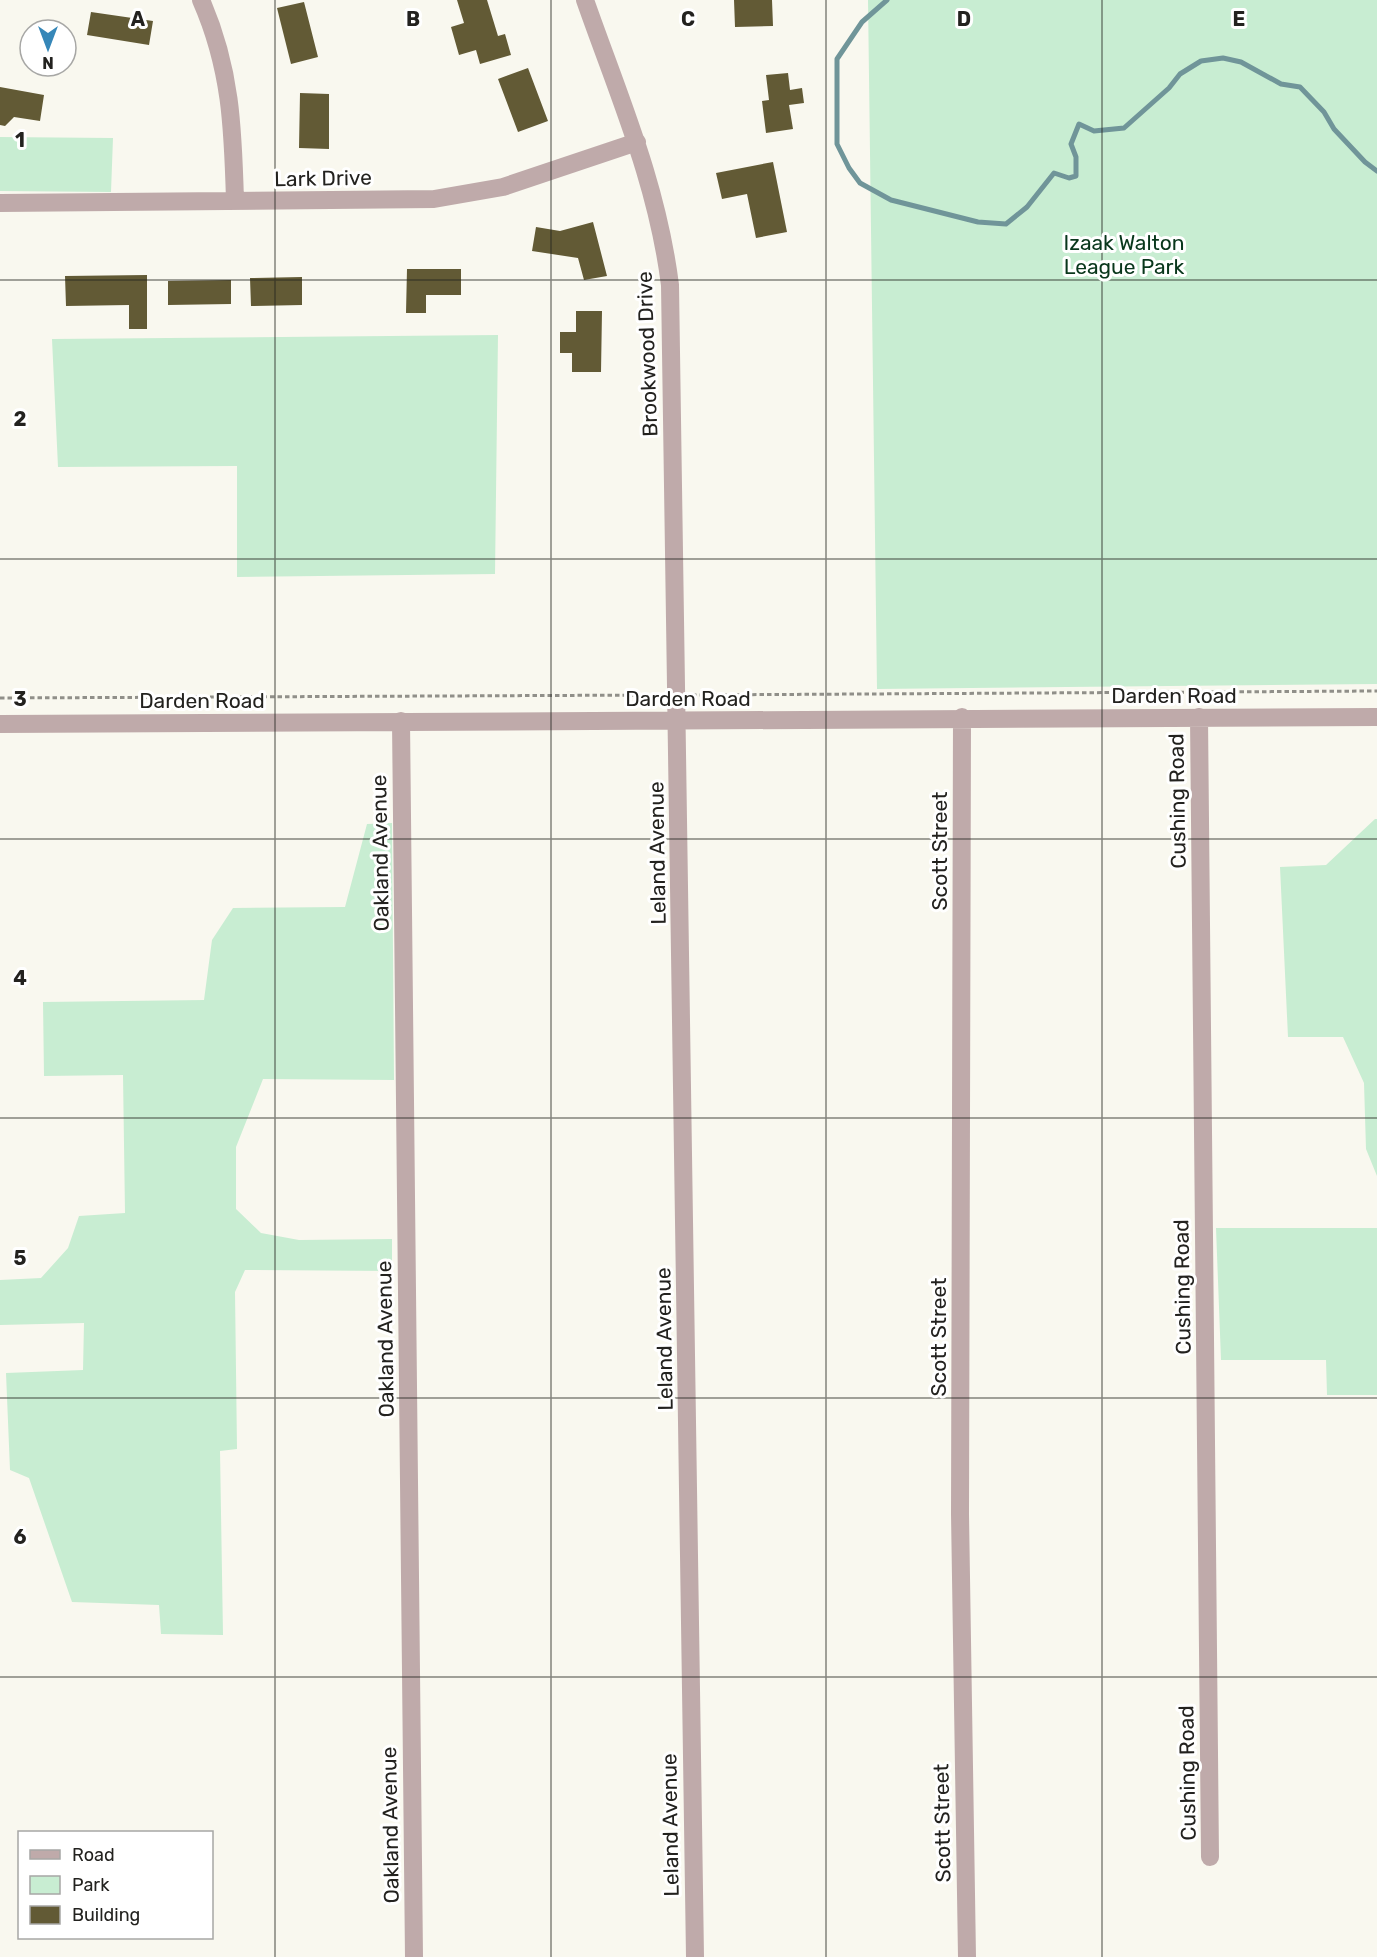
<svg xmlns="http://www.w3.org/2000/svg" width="1377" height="1957" font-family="Rubik,sans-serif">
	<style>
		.green { fill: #c8edd2 }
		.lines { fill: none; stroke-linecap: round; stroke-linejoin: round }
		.stream { stroke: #709599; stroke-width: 5 }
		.building { fill: #625a35 }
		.path { stroke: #908f89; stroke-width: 3; stroke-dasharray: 4.5 3; stroke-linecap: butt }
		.minor { stroke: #bfaaaa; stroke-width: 18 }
		.grid { fill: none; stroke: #23221f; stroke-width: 1.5; stroke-opacity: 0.55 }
		.labels { text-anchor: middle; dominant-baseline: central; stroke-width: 6; stroke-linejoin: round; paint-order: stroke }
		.street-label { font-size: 21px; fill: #23221f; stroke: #fff }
		.park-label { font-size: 21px; fill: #09371c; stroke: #fff }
		.grid-label { font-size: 20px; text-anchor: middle; font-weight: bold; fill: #23221f; stroke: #fff; stroke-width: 6; stroke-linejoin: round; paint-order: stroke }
	</style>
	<rect width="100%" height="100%" fill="#f9f8ef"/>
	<!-- green -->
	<path class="green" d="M 868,0 L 1377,0 L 1377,684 L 877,689 Z
		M 0,137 L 113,138 L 111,192 L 0,191 Z
		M 498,335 L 495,574 L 237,577 L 237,466 L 58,467 L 52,339 Z
		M 1375,819 L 1377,819 L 1377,1176 L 1366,1149 L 1364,1083 L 1343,1037 L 1288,1037 L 1280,867 L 1326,865 Z
		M 392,823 L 394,1080 L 263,1079 L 236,1147 L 236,1209 L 261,1233 L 299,1240 L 392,1239 L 392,1271 L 245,1270 L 235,1292 L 237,1449 L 220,1451 L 223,1635 L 161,1634 L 159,1605 L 72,1602 L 29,1478 L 10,1470 L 6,1373 L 83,1370 L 84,1323 L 0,1325 L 0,1280 L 41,1278 L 68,1248 L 79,1216 L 125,1213 L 123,1075 L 44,1076 L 43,1002 L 204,1000 L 212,940 L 233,908 L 345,907 L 367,824 Z
		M 1216,1228 L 1377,1228 L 1377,1395 L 1327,1395 L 1326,1360 L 1221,1360 Z"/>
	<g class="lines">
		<!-- stream -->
		<path class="stream" d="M 887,0 L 862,22 L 837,59 L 837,144 L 849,168 L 860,183 L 891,200 L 978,222 L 1006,224 L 1027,207 L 1054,173 L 1069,178 L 1076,176 L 1076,157 L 1071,144 L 1079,124 L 1094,131 L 1124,128 L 1169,88 L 1180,74 L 1201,61 L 1223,58 L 1241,62 L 1281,84 L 1300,87 L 1324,112 L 1334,129 L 1365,162 L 1377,171"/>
	</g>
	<!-- building -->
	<path class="building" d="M 457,0 L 487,0 L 498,36 L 505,34 L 511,55 L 480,64 L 476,50 L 459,55 L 451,27 L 464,23 Z
		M 734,0 L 772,0 L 773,26 L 735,27 Z
		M 304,2 L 318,57 L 291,64 L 277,8 Z
		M 91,12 L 153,21 L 149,45 L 87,35 Z
		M 528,68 L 548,121 L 518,132 L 498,79 Z
		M 788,73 L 790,90 L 802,88 L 804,103 L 789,105 L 793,129 L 766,133 L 762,101 L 769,100 L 766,75 Z
		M 0,87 L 44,95 L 40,121 L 14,117 L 5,126 L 0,125 Z
		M 300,93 L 329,94 L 329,149 L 299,148 Z
		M 773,162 L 787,232 L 756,238 L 747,194 L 722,199 L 716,173 Z
		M 593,222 L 607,276 L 584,280 L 578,258 L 532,251 L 536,227 L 560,231 Z
		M 407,269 L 461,269 L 461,295 L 426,295 L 426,313 L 406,313 Z
		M 147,275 L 147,329 L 129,329 L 129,305 L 66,306 L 65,276 Z
		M 302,277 L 302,305 L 251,306 L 250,278 Z
		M 231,280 L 231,304 L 168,305 L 168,281 Z
		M 576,311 L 602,311 L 601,372 L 572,372 L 572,353 L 560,353 L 560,332 L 576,332 Z"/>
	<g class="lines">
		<!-- path -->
		<path class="path" d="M 692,695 L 1377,691
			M 0,698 L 658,695"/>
		<!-- minor -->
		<path class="minor" d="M 201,0 C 231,68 233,128 235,201
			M 585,0 C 619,97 657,182 670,285 L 695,1957
			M 0,203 L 434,199 L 503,187 L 637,142
			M 962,717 L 960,1514 L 967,1957
			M 1199,717 L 1210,1857
			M 401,721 L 414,1957
			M 0,724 L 1377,717"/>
	</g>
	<!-- grid -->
	<path class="grid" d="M 275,0 L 275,1957M 551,0 L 551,1957M 826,0 L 826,1957M 1102,0 L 1102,1957M 0,280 L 1377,280M 0,559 L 1377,559M 0,839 L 1377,839M 0,1118 L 1377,1118M 0,1398 L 1377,1398M 0,1677 L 1377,1677"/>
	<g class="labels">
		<!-- street labels -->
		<g class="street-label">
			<text transform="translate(323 178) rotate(-1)">Lark Drive</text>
			<text transform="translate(647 354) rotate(-92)">Brookwood Drive</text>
			<text x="1174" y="695">Darden Road</text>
			<text x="688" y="698">Darden Road</text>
			<text x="202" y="700">Darden Road</text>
			<text transform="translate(1177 801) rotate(-91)">Cushing Road</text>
			<text transform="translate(939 851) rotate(-90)">Scott Street</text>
			<text transform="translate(380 853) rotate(-91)">Oakland Avenue</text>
			<text transform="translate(657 853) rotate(-91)">Leland Avenue</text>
			<text transform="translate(1182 1287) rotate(-91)">Cushing Road</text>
			<text transform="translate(938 1337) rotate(-90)">Scott Street</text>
			<text transform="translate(385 1339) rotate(-91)">Oakland Avenue</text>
			<text transform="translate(664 1339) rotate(-91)">Leland Avenue</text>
			<text transform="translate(1187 1773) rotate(-91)">Cushing Road</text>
			<text transform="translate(942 1823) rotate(-91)">Scott Street</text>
			<text transform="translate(390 1825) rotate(-91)">Oakland Avenue</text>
			<text transform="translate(670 1825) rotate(-91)">Leland Avenue</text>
		</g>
		<!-- park labels -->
		<g class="park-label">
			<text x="1124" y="242">Izaak Walton<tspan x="1124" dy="24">League Park</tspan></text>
		</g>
	</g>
	<g class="grid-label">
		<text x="138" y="26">A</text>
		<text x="413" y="26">B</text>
		<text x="688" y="26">C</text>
		<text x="964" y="26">D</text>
		<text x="1239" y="26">E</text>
		<text x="20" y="147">1</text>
		<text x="20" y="426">2</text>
		<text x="20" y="706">3</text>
		<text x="20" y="985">4</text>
		<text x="20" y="1265">5</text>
		<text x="20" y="1544">6</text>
	</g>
	<!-- legend -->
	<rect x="18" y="1831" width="195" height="108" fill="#ffffff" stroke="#a7a7a5" stroke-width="1.5"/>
	<rect x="30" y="1850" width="30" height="9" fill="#bfaaaa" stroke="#a7a7a5" stroke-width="1.5"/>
	<text x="72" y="1861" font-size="18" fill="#23221f">Road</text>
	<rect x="30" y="1876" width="30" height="18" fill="#c8edd2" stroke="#a7a7a5" stroke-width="1.5"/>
	<text x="72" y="1891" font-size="18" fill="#23221f">Park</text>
	<rect x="30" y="1906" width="30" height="18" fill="#625a35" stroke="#a7a7a5" stroke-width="1.5"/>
	<text x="72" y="1921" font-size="18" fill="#23221f">Building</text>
	<!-- north arrow -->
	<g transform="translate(48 48) rotate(180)"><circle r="28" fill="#ffffff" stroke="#a7a7a5" stroke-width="1.5"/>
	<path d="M0-4.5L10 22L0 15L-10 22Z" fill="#3687b8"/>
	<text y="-9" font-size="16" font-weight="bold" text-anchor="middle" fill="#23221f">N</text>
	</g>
</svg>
